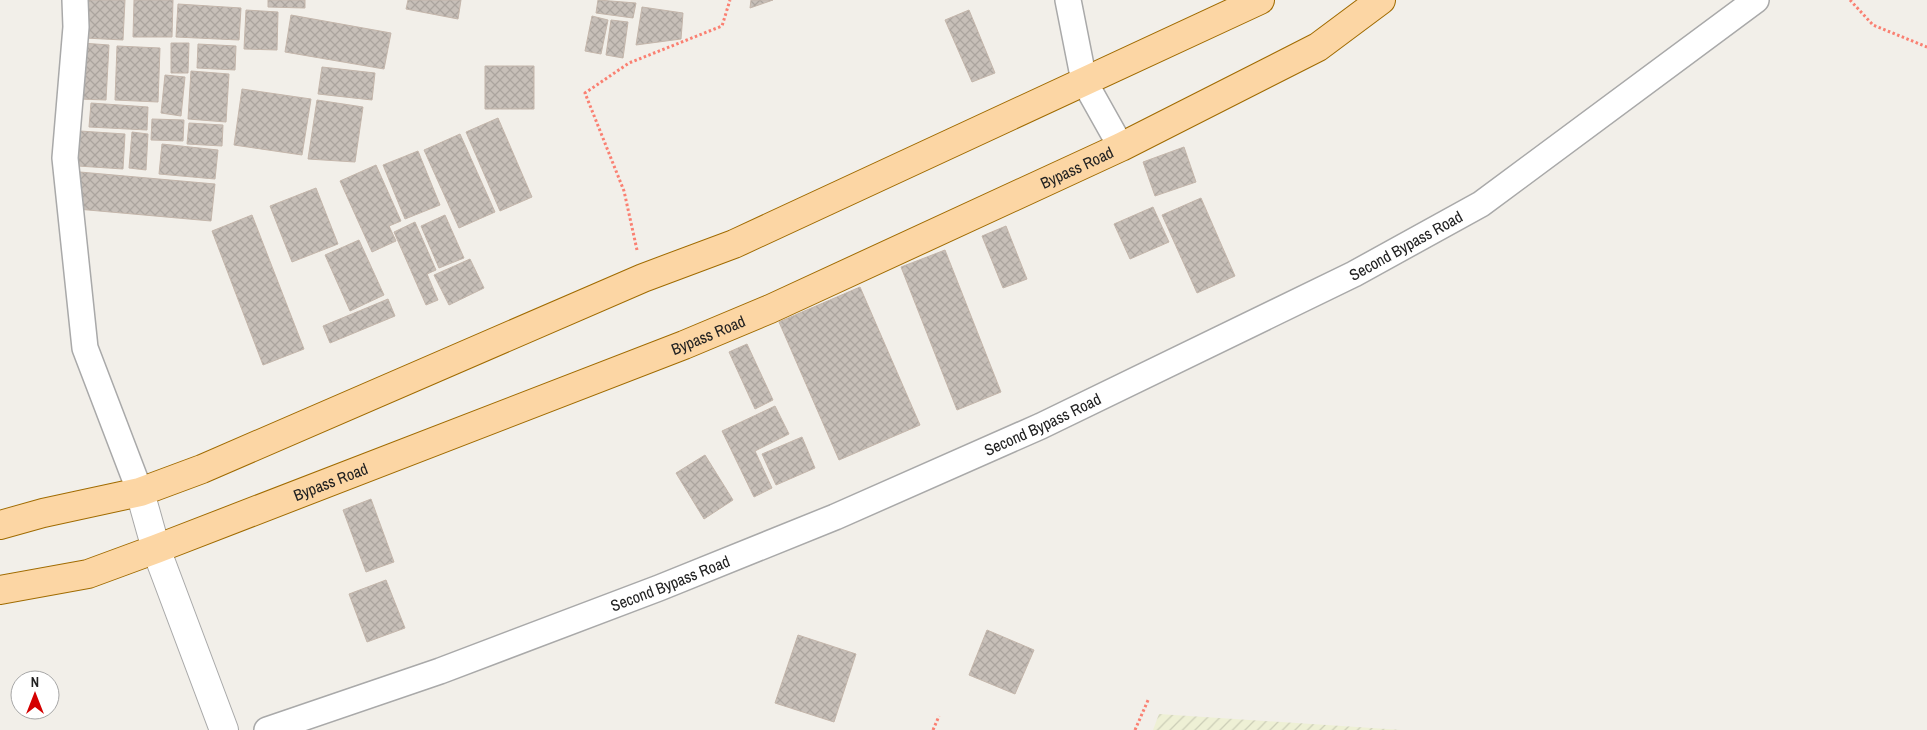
<svg xmlns="http://www.w3.org/2000/svg" width="1927" height="730" font-family="'Archivo Narrow',sans-serif">
	<style>
		.farmland { fill: url(#farmland-furrows) }
		.building { fill: url(#building-cross-hatch); stroke: #c4b6ab }
		.lines { fill: none; stroke-linecap: round; stroke-linejoin: round }
		.minor-casing { stroke: #a9a9a9; stroke-width: 28 }
		.tertiary-casing { stroke: #a9a9a9; stroke-width: 30 }
		.primary-casing { stroke: #a06b00; stroke-width: 30 }
		.path { stroke: #fa8072; stroke-width: 3; stroke-dasharray: 2.5 2.5; stroke-linecap: butt }
		.minor { stroke: #fff; stroke-width: 25 }
		.tertiary { stroke: #fff; stroke-width: 28 }
		.primary { stroke: #fcd6a4; stroke-width: 28 }
		.labels { text-anchor: middle; dominant-baseline: central; stroke-width: 4.5; stroke-linejoin: round; paint-order: stroke }
		.street-label { font-size: 16px; fill: #222; stroke: #fff }
	</style>
	<defs>
		<pattern id="farmland-furrows" width="10" height="10" patternUnits="userSpaceOnUse" patternTransform="scale(1.25)"><rect width="10" height="10" fill="#eef0d5"/><path d="M-1 1l2-2M0 10L10 0M9 11l2-2" fill="none" stroke="#ccceb7"/></pattern>
		<pattern id="building-cross-hatch" width="8" height="8" patternUnits="userSpaceOnUse" patternTransform="scale(1.25)"><rect width="8" height="8" fill="#c7bfb8"/><path d="M0 0l8 8M0 8l8-8" fill="none" stroke="#aba49e"/></pattern>
	</defs>
	<rect width="100%" height="100%" fill="#f2efe9"/>
	<!-- farmland -->
	<path class="farmland" d="M 1159,714 L 1402,730 L 1153,730 Z"/>
	<!-- building -->
	<path class="building" d="M 86,0 L 125,0 L 123,40 L 85,38 Z
		M 134,0 L 173,0 L 172,37 L 133,37 Z
		M 268,0 L 305,0 L 305,8 L 268,7 Z
		M 408,0 L 461,0 L 458,19 L 406,9 Z
		M 598,0 L 636,3 L 633,18 L 596,13 Z
		M 751,0 L 773,0 L 750,8 Z
		M 178,4 L 241,8 L 239,40 L 176,37 Z
		M 642,7 L 683,13 L 681,39 L 636,45 Z
		M 246,10 L 278,12 L 277,50 L 244,49 Z
		M 969,10 L 995,73 L 972,82 L 945,20 Z
		M 291,15 L 391,33 L 384,69 L 285,52 Z
		M 592,16 L 608,20 L 601,54 L 585,51 Z
		M 611,20 L 628,22 L 623,58 L 606,55 Z
		M 82,43 L 109,45 L 106,100 L 79,99 Z
		M 171,43 L 189,43 L 188,73 L 171,73 Z
		M 198,44 L 236,46 L 235,70 L 197,68 Z
		M 117,46 L 160,48 L 158,102 L 115,100 Z
		M 485,66 L 534,66 L 534,109 L 485,109 Z
		M 322,67 L 375,73 L 372,100 L 318,94 Z
		M 191,71 L 229,74 L 226,122 L 188,119 Z
		M 165,75 L 185,77 L 181,116 L 161,113 Z
		M 242,89 L 311,99 L 302,155 L 234,145 Z
		M 317,100 L 363,107 L 355,162 L 308,159 Z
		M 91,103 L 148,107 L 147,130 L 89,127 Z
		M 498,118 L 532,197 L 500,211 L 466,132 Z
		M 152,119 L 184,120 L 183,141 L 151,140 Z
		M 189,123 L 223,125 L 222,146 L 187,144 Z
		M 80,131 L 125,134 L 123,169 L 78,166 Z
		M 132,132 L 148,134 L 146,170 L 129,168 Z
		M 460,134 L 495,212 L 459,228 L 424,150 Z
		M 162,144 L 218,150 L 215,179 L 159,174 Z
		M 1184,147 L 1196,182 L 1155,196 L 1143,162 Z
		M 418,151 L 440,205 L 405,219 L 383,165 Z
		M 376,165 L 401,221 L 389,226 L 396,241 L 372,252 L 340,181 Z
		M 80,172 L 215,184 L 211,221 L 77,209 Z
		M 316,188 L 338,244 L 292,262 L 270,206 Z
		M 1201,198 L 1235,276 L 1197,293 L 1162,215 Z
		M 1153,207 L 1169,242 L 1130,259 L 1114,224 Z
		M 252,215 L 304,349 L 263,365 L 212,231 Z
		M 445,215 L 464,258 L 439,268 L 421,226 Z
		M 415,222 L 436,270 L 427,274 L 438,300 L 426,305 L 394,232 Z
		M 1006,226 L 1027,279 L 1003,288 L 982,236 Z
		M 359,240 L 384,295 L 350,311 L 325,255 Z
		M 945,250 L 1001,392 L 957,410 L 901,267 Z
		M 470,259 L 484,288 L 449,305 L 434,275 Z
		M 860,287 L 920,425 L 839,460 L 779,322 Z
		M 388,299 L 395,316 L 330,343 L 323,326 Z
		M 747,344 L 773,400 L 755,409 L 729,352 Z
		M 775,406 L 789,434 L 755,451 L 772,488 L 754,497 L 722,431 Z
		M 802,437 L 815,468 L 776,485 L 762,454 Z
		M 705,455 L 733,500 L 704,519 L 676,473 Z
		M 371,499 L 394,562 L 366,572 L 343,510 Z
		M 386,580 L 405,628 L 367,642 L 349,594 Z
		M 987,630 L 1034,650 L 1015,694 L 969,675 Z
		M 798,635 L 856,654 L 834,722 L 775,703 Z"/>
	<g class="lines">
		<!-- minor casing -->
		<g class="minor-casing">
			<g id="minor">
				<path d="M 75,0 L 76,27 L 65,158 L 85,348 L 140,492"/>
				<path d="M 1068,0 L 1084,81 L 1121,147"/>
				<path id="s1" d="M 267,730 L 440,671 L 659,588 L 835,517 L 1041,426 L 1354,274 L 1481,204 L 1756,0"/>
			</g>
		</g>
		<!-- tertiary casing -->
		<g class="tertiary-casing">
			<path id="tertiary" d="M 140,492 L 156,549 L 224,730"/>
		</g>
		<!-- primary casing -->
		<g class="primary-casing">
			<g id="primary">
				<path d="M 0,525 L 43,513 L 140,492 L 202,469 L 643,278 L 734,244 L 1260,0"/>
				<path id="s2" d="M 0,590 L 88,574 L 156,549 L 684,345 L 770,309 L 1121,147 L 1318,47 L 1381,0"/>
			</g>
		</g>
		<!-- path -->
		<path class="path" d="M 1850,0 L 1873,25 L 1927,47
			M 637,250 L 624,191 L 585,93 L 629,63 L 722,26 L 730,0
			M 933,730 L 939,716
			M 1135,730 L 1149,698"/>
		<!-- minor -->
		<use href="#minor" class="minor"/>
		<!-- tertiary -->
		<use href="#tertiary" class="tertiary"/>
		<!-- primary -->
		<use href="#primary" class="primary"/>
	</g>
	<g class="labels">
		<!-- street labels -->
		<g class="street-label">
			<text stroke="none"><textPath href="#s2" startOffset="1159">Bypass Road</textPath></text>
			<text stroke="none"><textPath href="#s1" startOffset="1239">Second Bypass Road</textPath></text>
			<text stroke="none"><textPath href="#s2" startOffset="754">Bypass Road</textPath></text>
			<text stroke="none"><textPath href="#s1" startOffset="834">Second Bypass Road</textPath></text>
			<text stroke="none"><textPath href="#s2" startOffset="349">Bypass Road</textPath></text>
			<text stroke="none"><textPath href="#s1" startOffset="429">Second Bypass Road</textPath></text>
		</g>
	</g>
	<!-- north arrow -->
	<g transform="translate(35 695)"><circle r="24" fill="#ffffff" stroke="#a7a7a7"/>
	<path d="M0-4L9 19L0 12L-9 19Z" fill="#d40000"/>
	<text y="-8" font-size="14" font-weight="bold" text-anchor="middle" fill="#222222">N</text>
	</g>
</svg>
